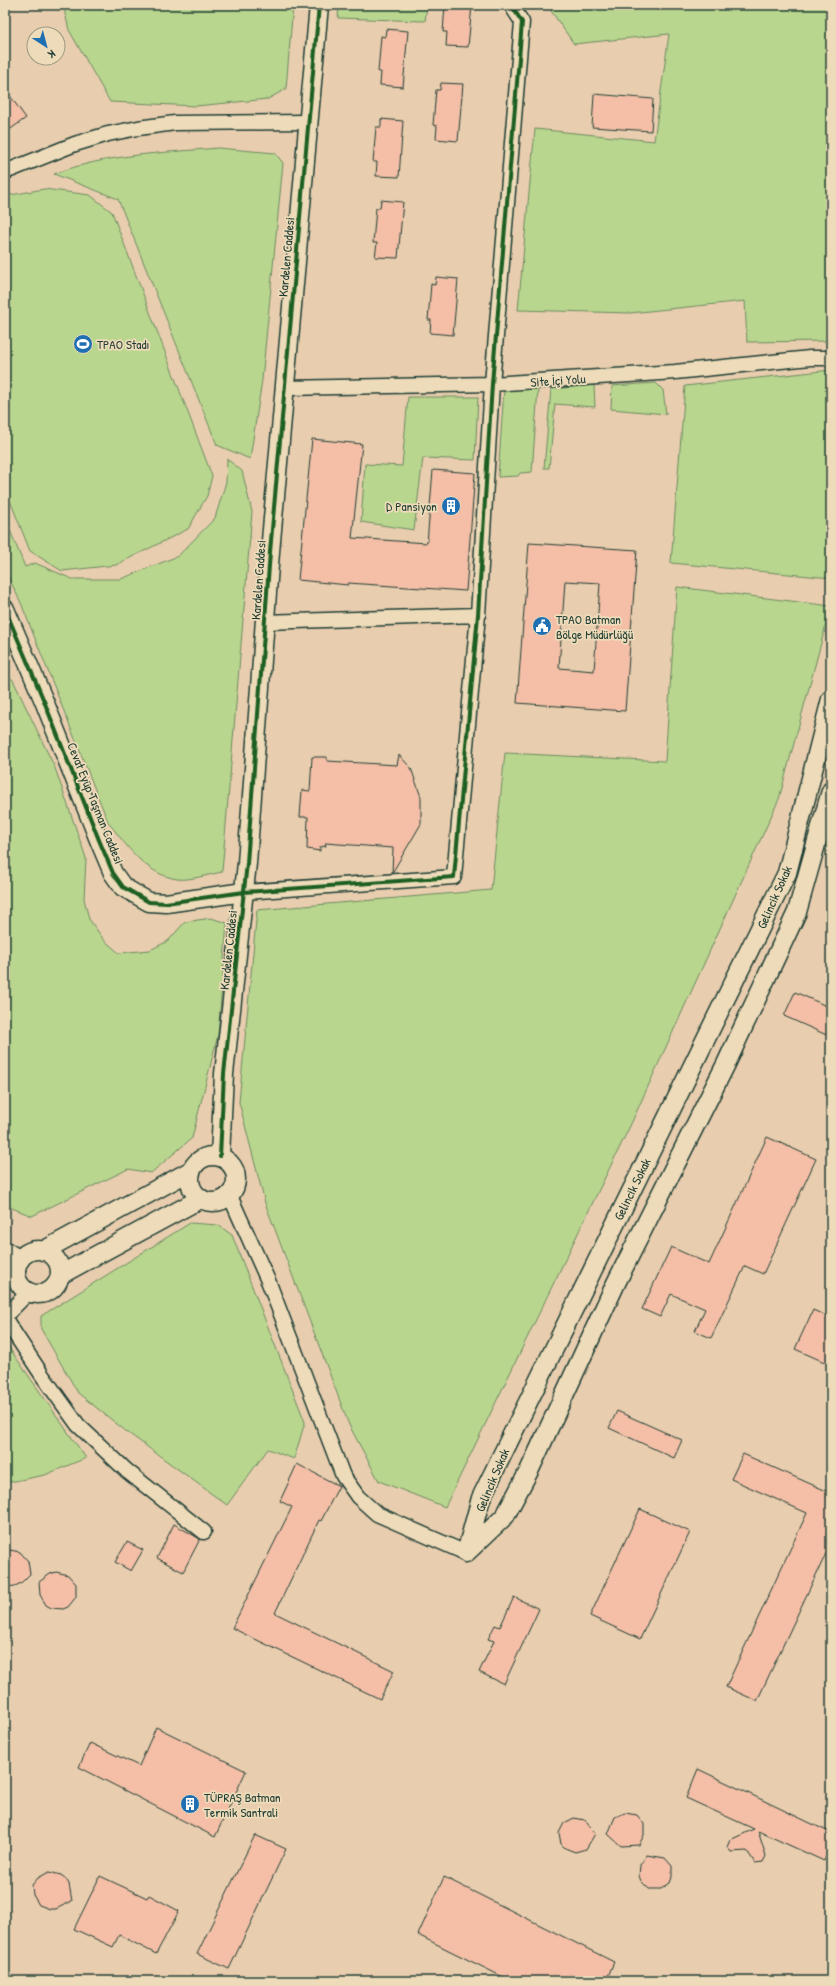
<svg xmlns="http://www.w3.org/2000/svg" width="836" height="1986" font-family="'Patrick Hand',sans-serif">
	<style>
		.built { fill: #e8cdae; fill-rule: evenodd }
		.green { fill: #b9d68e; stroke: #6c8a61 }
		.building { fill: #f4bfa6; stroke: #1f3d34; fill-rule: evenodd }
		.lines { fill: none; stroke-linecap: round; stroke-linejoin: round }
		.minor-casing { stroke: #1f3d34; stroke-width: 17 }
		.tertiary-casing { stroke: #1f3d34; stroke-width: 21 }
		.minor { stroke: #eedbb9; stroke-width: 14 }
		.tertiary { stroke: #eedbb9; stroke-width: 18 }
		.cycleway-casing { stroke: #eedbb9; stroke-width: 6 }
		.cycleway { stroke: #1b5e20; stroke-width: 4 }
		.labels { text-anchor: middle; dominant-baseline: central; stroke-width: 3.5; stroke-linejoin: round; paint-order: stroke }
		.street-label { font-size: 13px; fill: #1f3d34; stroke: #eedbb9 }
		.poi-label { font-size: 13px; fill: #1f3d34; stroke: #eedbb9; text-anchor: start }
	</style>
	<rect width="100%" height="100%" fill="#eedbb9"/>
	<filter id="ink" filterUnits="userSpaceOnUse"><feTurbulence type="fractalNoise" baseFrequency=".025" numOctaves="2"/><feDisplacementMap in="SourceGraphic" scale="8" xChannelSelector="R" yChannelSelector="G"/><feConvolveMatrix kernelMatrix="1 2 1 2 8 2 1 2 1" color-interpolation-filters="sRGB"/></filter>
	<g filter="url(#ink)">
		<!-- built -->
		<path class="built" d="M 5,5 L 831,5 L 831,1981 L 5,1981 ZM 34,34 L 58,34 L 58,58 L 34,58 Z"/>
		<!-- green -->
		<path class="green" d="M 63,5 L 293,5 L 286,89 L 268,99 L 196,106 L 110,102 L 69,30 Z
			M 339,5 L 427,5 L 425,21 L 338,18 Z
			M 547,5 L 831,5 L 831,341 L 747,342 L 745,301 L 630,313 L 518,310 L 535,129 L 654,141 L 669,34 L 574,44 Z
			M 218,148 L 275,153 L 283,163 L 262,380 L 250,459 L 217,445 L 118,199 L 54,174 C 106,154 163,153 218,148 Z
			M 44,189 L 90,195 L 112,212 L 212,476 L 207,496 L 188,529 L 116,565 L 62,571 L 30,551 L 5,488 L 5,196 Z
			M 831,370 L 831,578 L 671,563 L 685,386 Z
			M 656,383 L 663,390 L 666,414 L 611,409 L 612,386 Z
			M 594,385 L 595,407 L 555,404 L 549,468 L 544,468 L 551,389 Z
			M 504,389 L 538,389 L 532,472 L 520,473 L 518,476 L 498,477 Z
			M 408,397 L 478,397 L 475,460 L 423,458 L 414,530 L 361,522 L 365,464 L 402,466 Z
			M 227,459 L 242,471 L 252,512 L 222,872 C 211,874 188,881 177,879 C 145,874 127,846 108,822 L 21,603 L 5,570 L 5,518 L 25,567 L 35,563 L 72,579 L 121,579 L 178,556 L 215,518 L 226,482 Z
			M 677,587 L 831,606 L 779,799 L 630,1126 L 445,1507 L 379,1481 L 349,1425 L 265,1203 L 239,1102 L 257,910 L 491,890 L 505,753 L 665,761 Z
			M 5,672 L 13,680 L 55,768 L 86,858 L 84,899 L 89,919 L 104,940 L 119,953 L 150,950 L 168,941 L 185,922 L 211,918 L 227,923 L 218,1035 L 192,1138 L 151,1173 L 128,1169 L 32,1216 L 7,1206 L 5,1202 Z
			M 190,1223 L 218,1225 L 232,1235 L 305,1422 L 294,1459 L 268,1449 L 227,1505 L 127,1432 L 78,1393 L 41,1329 L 41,1316 Z
			M 5,1342 L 86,1458 L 45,1475 L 5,1483 Z"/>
		<!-- building -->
		<path class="building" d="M 445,5 L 472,5 L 468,47 L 446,46 L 447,32 L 443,32 Z
			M 386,29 L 408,31 L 403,87 L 380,85 L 381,72 L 378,72 L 381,36 L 385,37 Z
			M 441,83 L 463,84 L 458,141 L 436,139 L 437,126 L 433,125 L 436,90 L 440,90 Z
			M 5,89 L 26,118 L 5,133 Z
			M 594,94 L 653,99 L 651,131 L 592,127 Z
			M 381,119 L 403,121 L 399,177 L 376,176 L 377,162 L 373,162 L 376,127 L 381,127 Z
			M 381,200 L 403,202 L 398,258 L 375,257 L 377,243 L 373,243 L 376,208 L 380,208 Z
			M 436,277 L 458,279 L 453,335 L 430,333 L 431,320 L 428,320 L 431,284 L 435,285 Z
			M 312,439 L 362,444 L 352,538 L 427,543 L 433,470 L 475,473 L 466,591 L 348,583 L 348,585 L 298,580 Z
			M 529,543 L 637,550 L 625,711 L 517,703 ZM 565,581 L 600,583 L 594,671 L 559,668 Z
			M 399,755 L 411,768 L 421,797 L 421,824 L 392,873 L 393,848 L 325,843 L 326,846 L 320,847 L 320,851 L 307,849 L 308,817 L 300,817 L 302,790 L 310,791 L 312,757 L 327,757 L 327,761 L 397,765 Z
			M 795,992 L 831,1008 L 831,1037 L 784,1016 Z
			M 767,1137 L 816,1159 L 763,1274 L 745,1266 L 711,1338 L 695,1331 L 705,1309 L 671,1294 L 660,1317 L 642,1309 L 671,1247 L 709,1264 Z
			M 813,1310 L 831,1318 L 831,1365 L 795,1349 Z
			M 617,1411 L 682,1440 L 674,1458 L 609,1428 Z
			M 743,1454 L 831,1493 L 831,1543 L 757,1701 L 726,1687 L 807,1513 L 731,1479 Z
			M 297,1464 L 339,1486 L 321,1521 L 319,1520 L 275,1613 L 394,1671 L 380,1699 L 232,1628 L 292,1507 L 280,1501 Z
			M 640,1509 L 690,1532 L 640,1639 L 590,1616 Z
			M 174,1524 L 200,1539 L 183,1572 L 157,1558 Z
			M 127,1542 L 143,1550 L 131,1571 L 115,1562 Z
			M 5,1549 L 20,1552 L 28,1561 L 30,1574 L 21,1583 L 15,1586 L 5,1587 Z
			M 56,1572 L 68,1575 L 76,1584 L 76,1597 L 68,1607 L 63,1609 L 51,1608 L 46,1605 L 40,1595 L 39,1582 L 50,1574 Z
			M 514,1597 L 539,1609 L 504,1684 L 479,1672 L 494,1641 L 488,1639 L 495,1625 L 500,1627 Z
			M 156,1727 L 246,1771 L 215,1837 L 79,1767 L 90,1743 L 139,1766 Z
			M 698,1769 L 831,1833 L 831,1845 L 824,1861 L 758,1831 L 766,1856 L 763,1862 L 755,1863 L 747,1851 L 731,1852 L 727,1847 L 730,1840 L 754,1829 L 686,1798 Z
			M 625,1813 L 637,1815 L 644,1824 L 644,1835 L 639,1845 L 621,1846 L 608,1834 L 615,1817 Z
			M 574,1818 L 585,1820 L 595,1834 L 586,1849 L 575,1852 L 565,1848 L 561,1844 L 559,1833 L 564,1823 Z
			M 255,1835 L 286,1849 L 229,1969 L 197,1954 Z
			M 647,1855 L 665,1858 L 672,1866 L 672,1877 L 670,1883 L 661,1889 L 649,1889 L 641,1881 L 639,1876 L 640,1865 Z
			M 49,1872 L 61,1875 L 66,1879 L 69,1884 L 72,1901 L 56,1909 L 50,1909 L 39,1905 L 33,1895 L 32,1885 L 38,1878 Z
			M 100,1876 L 147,1898 L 149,1895 L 179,1911 L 156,1954 L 119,1935 L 113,1947 L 74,1929 Z
			M 444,1877 L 614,1962 L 606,1981 L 511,1981 L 418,1935 Z"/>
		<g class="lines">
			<!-- minor casing -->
			<g class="minor-casing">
				<path id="minor" d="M 5,172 L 75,144 L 108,134 L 138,128 L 175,123 L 308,122
					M 284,388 L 492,384 L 675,372 L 810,358 L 831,358
					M 265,622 L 478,615
					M 244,892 L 454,877 L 478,615 L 492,384 L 522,22 L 511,5
					M 230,1196 L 269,1283 L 343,1476 L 358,1497 L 377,1514 L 466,1553
					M 5,1316 L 29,1292
					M 5,1319 L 42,1375 L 78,1425 L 127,1471 L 204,1532"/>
			</g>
			<!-- tertiary casing -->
			<g class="tertiary-casing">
				<path id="tertiary" d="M 5,609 L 44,701 L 99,840 L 113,873 L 123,887 L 149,902 L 166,903 L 244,892
					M190 1179a23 23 0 1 1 46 0a23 23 0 1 1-46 0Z
					M 220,1156 L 224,1074 L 247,863 L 270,552 L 319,5
					M16 1272a22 22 0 1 1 44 0a22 22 0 1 1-44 0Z
					M 5,1251 L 20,1260
					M 43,1251 L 192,1170
					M 60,1275 L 200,1199
					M 467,1552 L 505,1516 L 530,1469 L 616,1283 L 726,1064 L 797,912 L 831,791
					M 466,1553 L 481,1498 L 787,873 L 831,699"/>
			</g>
			<!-- minor -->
			<use href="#minor" class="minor"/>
			<!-- tertiary -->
			<use href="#tertiary" class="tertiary"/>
			<!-- cycleway casing -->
			<g class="cycleway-casing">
				<path id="cycleway" d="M 5,609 L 44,701 L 99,840 L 113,873 L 123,887 L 149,902 L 166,903 L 244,892 L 454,877 L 478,615 L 492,384 L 522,22 L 511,5
					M 220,1156 L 224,1074 L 247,863 L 270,552 L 319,5"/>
			</g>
			<!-- cycleway -->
			<use href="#cycleway" class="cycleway"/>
		</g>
	</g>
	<!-- icons -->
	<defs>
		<g id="stadium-disc" transform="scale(1)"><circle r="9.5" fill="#1f6fb2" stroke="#eedbb9"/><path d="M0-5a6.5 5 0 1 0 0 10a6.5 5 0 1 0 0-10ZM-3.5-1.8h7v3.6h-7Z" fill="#fff"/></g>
		<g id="building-disc" transform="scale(1)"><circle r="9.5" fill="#1f6fb2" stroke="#eedbb9"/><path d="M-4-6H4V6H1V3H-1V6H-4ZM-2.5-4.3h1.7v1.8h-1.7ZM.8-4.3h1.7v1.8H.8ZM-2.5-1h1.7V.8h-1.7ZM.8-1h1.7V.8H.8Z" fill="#fff"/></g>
		<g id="civic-disc" transform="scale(1)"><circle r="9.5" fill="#1f6fb2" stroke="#eedbb9"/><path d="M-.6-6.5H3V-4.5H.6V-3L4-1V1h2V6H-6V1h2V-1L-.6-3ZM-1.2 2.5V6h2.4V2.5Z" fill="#fff"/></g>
	</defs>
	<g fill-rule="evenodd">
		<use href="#stadium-disc" x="83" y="344"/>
		<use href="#building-disc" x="451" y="506"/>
		<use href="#civic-disc" x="542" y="626"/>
		<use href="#building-disc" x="190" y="1804"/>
	</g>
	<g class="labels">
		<!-- street labels -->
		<g class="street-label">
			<text transform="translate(286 257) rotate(-85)">Kardelen Caddesi</text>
			<text transform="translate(558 380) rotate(-4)">Site İçi Yolu</text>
			<text transform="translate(258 580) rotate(-86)">Kardelen Caddesi</text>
			<text transform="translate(96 803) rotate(68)">Cevat Eyüp Taşman Caddesi</text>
			<text transform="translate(774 897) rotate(-66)">Gelincik Sokak</text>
			<text transform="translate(228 950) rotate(-84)">Kardelen Caddesi</text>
			<text transform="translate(632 1189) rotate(-64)">Gelincik Sokak</text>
			<text transform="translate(492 1480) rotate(-67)">Gelincik Sokak</text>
		</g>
		<!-- poi labels -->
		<g class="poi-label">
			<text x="97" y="344">TPAO Stadı</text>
			<text x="437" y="506" text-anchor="end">D Pansiyon</text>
			<text x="556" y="619">TPAO Batman<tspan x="556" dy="15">Bölge Müdürlüğü</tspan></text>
			<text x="204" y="1797">TÜPRAŞ Batman<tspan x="204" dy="15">Termik Santrali</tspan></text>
		</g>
	</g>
	<!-- margin -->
	<rect width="836" height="1986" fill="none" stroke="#eedbb9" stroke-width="20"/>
	<rect x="10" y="10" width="816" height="1966" fill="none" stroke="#1f3d34" stroke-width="1.5" filter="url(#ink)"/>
	<!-- north arrow -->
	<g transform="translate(46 46) rotate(144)"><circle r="19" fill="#eedbb9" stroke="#9b9c84"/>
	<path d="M0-3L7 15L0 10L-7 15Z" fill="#1f6fb2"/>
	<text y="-6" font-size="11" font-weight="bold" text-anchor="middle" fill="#1f3d34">K</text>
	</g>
</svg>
